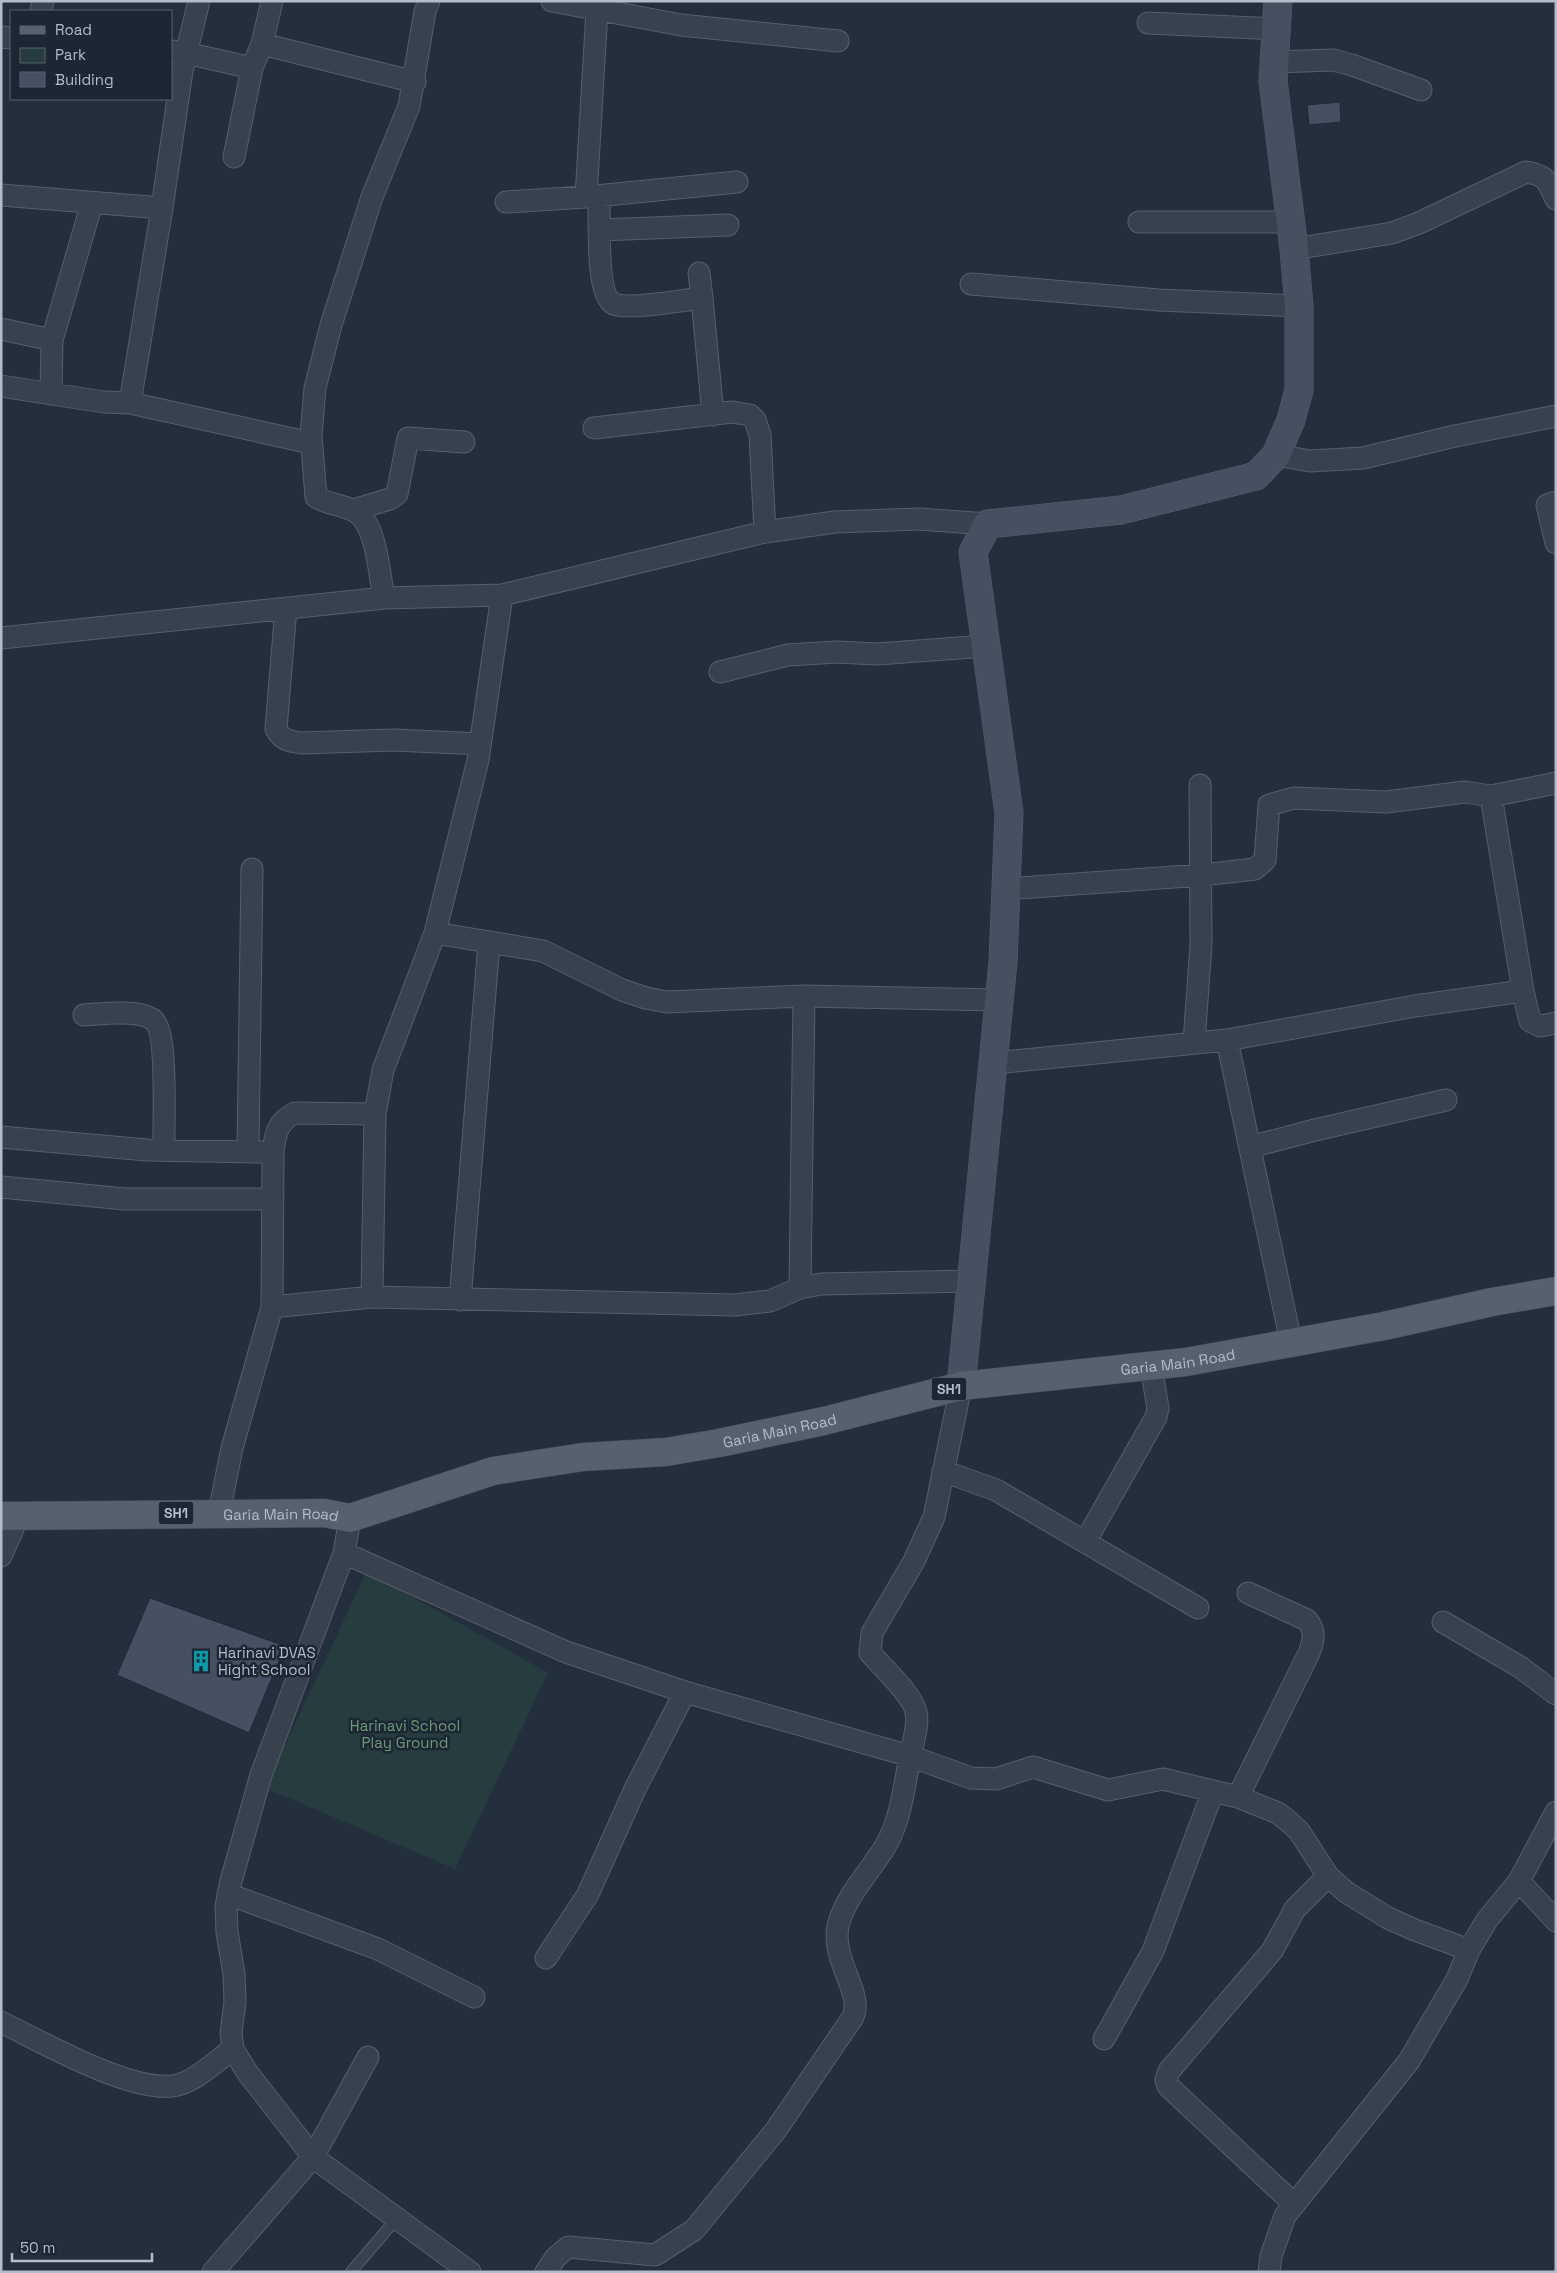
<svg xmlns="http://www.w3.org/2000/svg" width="1557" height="2273" font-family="'Space Grotesk',sans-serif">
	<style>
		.green { fill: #263c3f }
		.building { fill: #455162; stroke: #1f2835 }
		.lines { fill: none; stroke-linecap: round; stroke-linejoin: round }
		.service-casing { stroke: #565f6c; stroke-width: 12 }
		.minor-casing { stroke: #565f6c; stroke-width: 23 }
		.secondary-casing { stroke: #565f6c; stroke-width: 29 }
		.primary-casing { stroke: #414a57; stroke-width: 29 }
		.service { stroke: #38414e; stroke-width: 10 }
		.minor { stroke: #38414e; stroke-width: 21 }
		.secondary { stroke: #465061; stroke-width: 28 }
		.primary { stroke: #56606e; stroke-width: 28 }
		.labels { text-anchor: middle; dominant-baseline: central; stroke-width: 5; stroke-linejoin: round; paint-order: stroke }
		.shield { fill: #1d2633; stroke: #878f9c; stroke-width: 1 }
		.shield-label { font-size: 14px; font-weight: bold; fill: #b4bcc9 }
		.street-label { font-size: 15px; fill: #b4bcc9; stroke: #1d2633 }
		.poi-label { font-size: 15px; fill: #b4bcc9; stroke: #1d2633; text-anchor: start }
		.park-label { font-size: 15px; fill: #6b9a76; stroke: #1d2633 }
	</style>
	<rect width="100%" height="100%" fill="#242f3e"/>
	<!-- green -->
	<path class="green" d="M 367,1571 L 548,1673 L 455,1869 L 265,1788 Z"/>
	<!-- building -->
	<path class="building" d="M 1340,102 L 1341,122 L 1309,125 L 1307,105 Z
		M 150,1598 L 285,1646 L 249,1733 L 117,1675 Z"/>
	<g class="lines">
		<!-- service casing -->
		<g class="service-casing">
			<path id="service" d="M 351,2272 L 397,2218"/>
		</g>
		<!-- minor casing -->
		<g class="minor-casing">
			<path id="minor" d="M 552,1 L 681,25 L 838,41
				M 41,11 L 43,1
				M 1148,23 L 1276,29
				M 1,37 L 11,38
				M 262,44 L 415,82
				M 171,51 L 186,53 L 252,68 L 262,44 L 272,1
				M 1275,62 L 1333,60 L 1352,65 L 1421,90
				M 234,157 L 252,68
				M 1,195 L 162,208
				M 599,196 C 600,216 595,295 614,304 C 629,310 683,300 702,298 L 713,415
				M 586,197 L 597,10
				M 506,202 L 586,197 L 737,182
				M 1139,222 L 1291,222
				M 600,230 L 728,225
				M 1294,249 L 1392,233 L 1419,223 L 1526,172 C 1549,176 1547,182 1556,199
				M 699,273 L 702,298
				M 971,284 L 1159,300 L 1299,306
				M 1,329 L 52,340
				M 1,386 L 104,402 L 130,403 L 162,208 L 182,71 L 199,1
				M 51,394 L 52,340 L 92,203
				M 130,403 L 311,443
				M 594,428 L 732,412 L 750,415 L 755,420 L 760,435 L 765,532
				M 1276,455 L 1310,461 L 1363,458 L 1455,436 L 1556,416
				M 1556,502 L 1547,505 L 1556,543
				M 353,510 L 390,499 L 397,494 L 408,438 L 464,442
				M 384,598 C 379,574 377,525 356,512 C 343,504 328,505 316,497 L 311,435 L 315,388 L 331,325 L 372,197 L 409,106 L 425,11 L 429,1
				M 286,608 L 276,729 C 282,740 288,741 301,743 L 394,740 L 480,744
				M 1,638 L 384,598 L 502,595 L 765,532 L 835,522 L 919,519 L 988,524
				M 720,672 L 788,655 L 837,652 L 877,654 L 986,646
				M 1006,889 L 1202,875 L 1255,869 L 1265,860 L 1269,805 L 1294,798 L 1386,802 L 1465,792 L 1491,796 L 1556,783
				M 435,933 L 543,951 L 622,990 L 646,998 L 667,1002 L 804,996 L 999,1000
				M 1523,991 L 1530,1021 L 1540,1026 L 1556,1023
				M 84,1015 C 101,1014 137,1009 152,1019 C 169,1029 163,1127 164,1150
				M 1227,1040 L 1291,1342
				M 1194,1042 L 1201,945 L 1200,785
				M 994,1063 L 1227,1040 L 1415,1006 L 1523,991 L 1491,796
				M 1,1137 L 147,1150 L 263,1152
				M 1250,1147 L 1315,1130 L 1446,1100
				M 248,1150 L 252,869
				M 1,1187 L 125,1199 L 273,1199
				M 800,1288 L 804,996
				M 372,1297 L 375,1114 L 383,1070 L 435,933 L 478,760 L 502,595
				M 460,1300 L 489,943
				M 272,1307 L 372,1297 L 735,1305 L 770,1301 L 800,1288 L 821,1284 L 971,1281
				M 943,1471 L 996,1490 L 1198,1608
				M 219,1513 L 232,1448 L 272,1307 L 273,1153 C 275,1134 277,1122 295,1113 L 375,1114
				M 350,1518 L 344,1553 L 261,1775 L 231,1881 L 226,1906 L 227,1932 L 234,1974 L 235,2002 L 231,2033 L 233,2049 L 247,2072 L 313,2157 L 470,2272
				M 1085,1542 L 1156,1417 L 1158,1408 L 1151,1367
				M 344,1553 L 566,1652 L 685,1692 L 910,1756 L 971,1778 L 996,1779 L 1033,1767 L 1108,1790 L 1163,1779 L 1238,1797 L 1278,1813 L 1288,1821 L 1299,1831 L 1328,1876 L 1346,1892 L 1388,1918 L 1415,1930 L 1469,1950
				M 1,1556 L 19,1515
				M 1443,1622 L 1520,1667 L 1556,1694
				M 1238,1797 L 1309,1653 C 1314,1639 1316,1632 1307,1620 L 1248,1593
				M 1519,1881 L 1556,1921
				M 228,1894 L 378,1949 L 474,1997
				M 546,1958 L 588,1894 L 635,1789 L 685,1692
				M 1,2022 C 42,2042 128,2091 172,2086 C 193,2084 216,2061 233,2049
				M 1104,2039 L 1153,1951 L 1213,1791
				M 1294,2204 L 1168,2086 L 1166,2080 L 1169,2071 L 1272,1951 L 1295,1909 L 1328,1876
				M 213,2272 L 313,2157 L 368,2057
				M 546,2272 L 556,2257 L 568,2247 L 655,2255 L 694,2230 L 776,2130 L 853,2017 C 864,1993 831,1961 838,1926 C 845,1896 871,1871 886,1845 C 902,1817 904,1784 911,1753 C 913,1741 919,1725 916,1712 C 913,1695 882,1667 870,1653 L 872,1633 L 914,1561 L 934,1517 L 961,1386
				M 1269,2272 L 1271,2256 L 1285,2216 L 1409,2061 L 1457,1979 L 1469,1950 L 1487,1920 L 1519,1881 L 1556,1812"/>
		</g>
		<!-- secondary casing -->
		<g class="secondary-casing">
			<path id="secondary" d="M 961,1386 L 1003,962 L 1009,813 L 973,552 L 988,524 L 1121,510 L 1256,476 L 1276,455 L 1291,420 L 1299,390 L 1299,306 L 1294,249 L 1273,81 L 1278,1"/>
		</g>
		<!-- primary casing -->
		<g class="primary-casing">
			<g id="primary">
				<path id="s1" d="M 1,1516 L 324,1513 L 350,1518 L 493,1471 L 583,1457 L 666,1452 L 719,1443 L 824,1421 L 961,1386 L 1186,1362 L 1384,1326 L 1492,1302 L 1556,1291"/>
			</g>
		</g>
		<!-- service -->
		<use href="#service" class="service"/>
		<!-- minor -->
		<use href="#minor" class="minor"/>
		<!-- secondary -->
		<use href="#secondary" class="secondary"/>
		<!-- primary -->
		<use href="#primary" class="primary"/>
	</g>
	<!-- icons -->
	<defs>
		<g id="building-bare" transform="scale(1.725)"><path d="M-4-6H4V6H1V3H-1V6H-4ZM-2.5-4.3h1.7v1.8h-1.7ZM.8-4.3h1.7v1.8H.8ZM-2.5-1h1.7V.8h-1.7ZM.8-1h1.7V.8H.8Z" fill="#0f9aa8" stroke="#1d2633" stroke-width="2.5" paint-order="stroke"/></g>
	</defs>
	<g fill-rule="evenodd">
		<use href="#building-bare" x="201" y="1661"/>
	</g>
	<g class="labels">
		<!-- shield labels -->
		<g class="shield">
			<rect x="931.5" y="1377.5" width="35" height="23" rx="4"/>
			<rect x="158.5" y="1501.5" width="35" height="23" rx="4"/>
		</g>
		<g class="shield-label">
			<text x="949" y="1389">SH1</text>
			<text x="176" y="1513">SH1</text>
		</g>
		<!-- street labels -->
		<g class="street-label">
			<text stroke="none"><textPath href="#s1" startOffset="1195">Garia Main Road</textPath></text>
			<text stroke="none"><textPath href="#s1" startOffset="790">Garia Main Road</textPath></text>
			<text stroke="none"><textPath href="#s1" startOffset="280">Garia Main Road</textPath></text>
		</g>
		<!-- poi labels -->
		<g class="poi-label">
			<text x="218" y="1652">Harinavi DVAS<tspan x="218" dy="17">Hight School</tspan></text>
		</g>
		<!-- park labels -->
		<g class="park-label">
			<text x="405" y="1725">Harinavi School<tspan x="405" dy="17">Play Ground</tspan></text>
		</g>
	</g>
	<!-- border -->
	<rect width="1557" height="2273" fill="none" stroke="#b4bcc9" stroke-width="5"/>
	<!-- legend -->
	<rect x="10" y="10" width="162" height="90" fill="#1d2633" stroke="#59626f"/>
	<rect x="20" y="26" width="25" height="8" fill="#56606e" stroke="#59626f"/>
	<text x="55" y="35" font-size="15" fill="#b4bcc9">Road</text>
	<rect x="20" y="48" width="25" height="15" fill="#263c3f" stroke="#59626f"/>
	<text x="55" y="60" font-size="15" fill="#b4bcc9">Park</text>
	<rect x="20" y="72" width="25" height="15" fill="#455162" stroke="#59626f"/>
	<text x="55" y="85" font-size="15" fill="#b4bcc9">Building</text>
	<!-- scale -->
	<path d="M12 2253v8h140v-8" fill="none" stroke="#b4bcc9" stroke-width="2.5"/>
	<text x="20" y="2253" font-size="15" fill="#b4bcc9" stroke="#1d2633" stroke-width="4" paint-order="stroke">50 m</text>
</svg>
